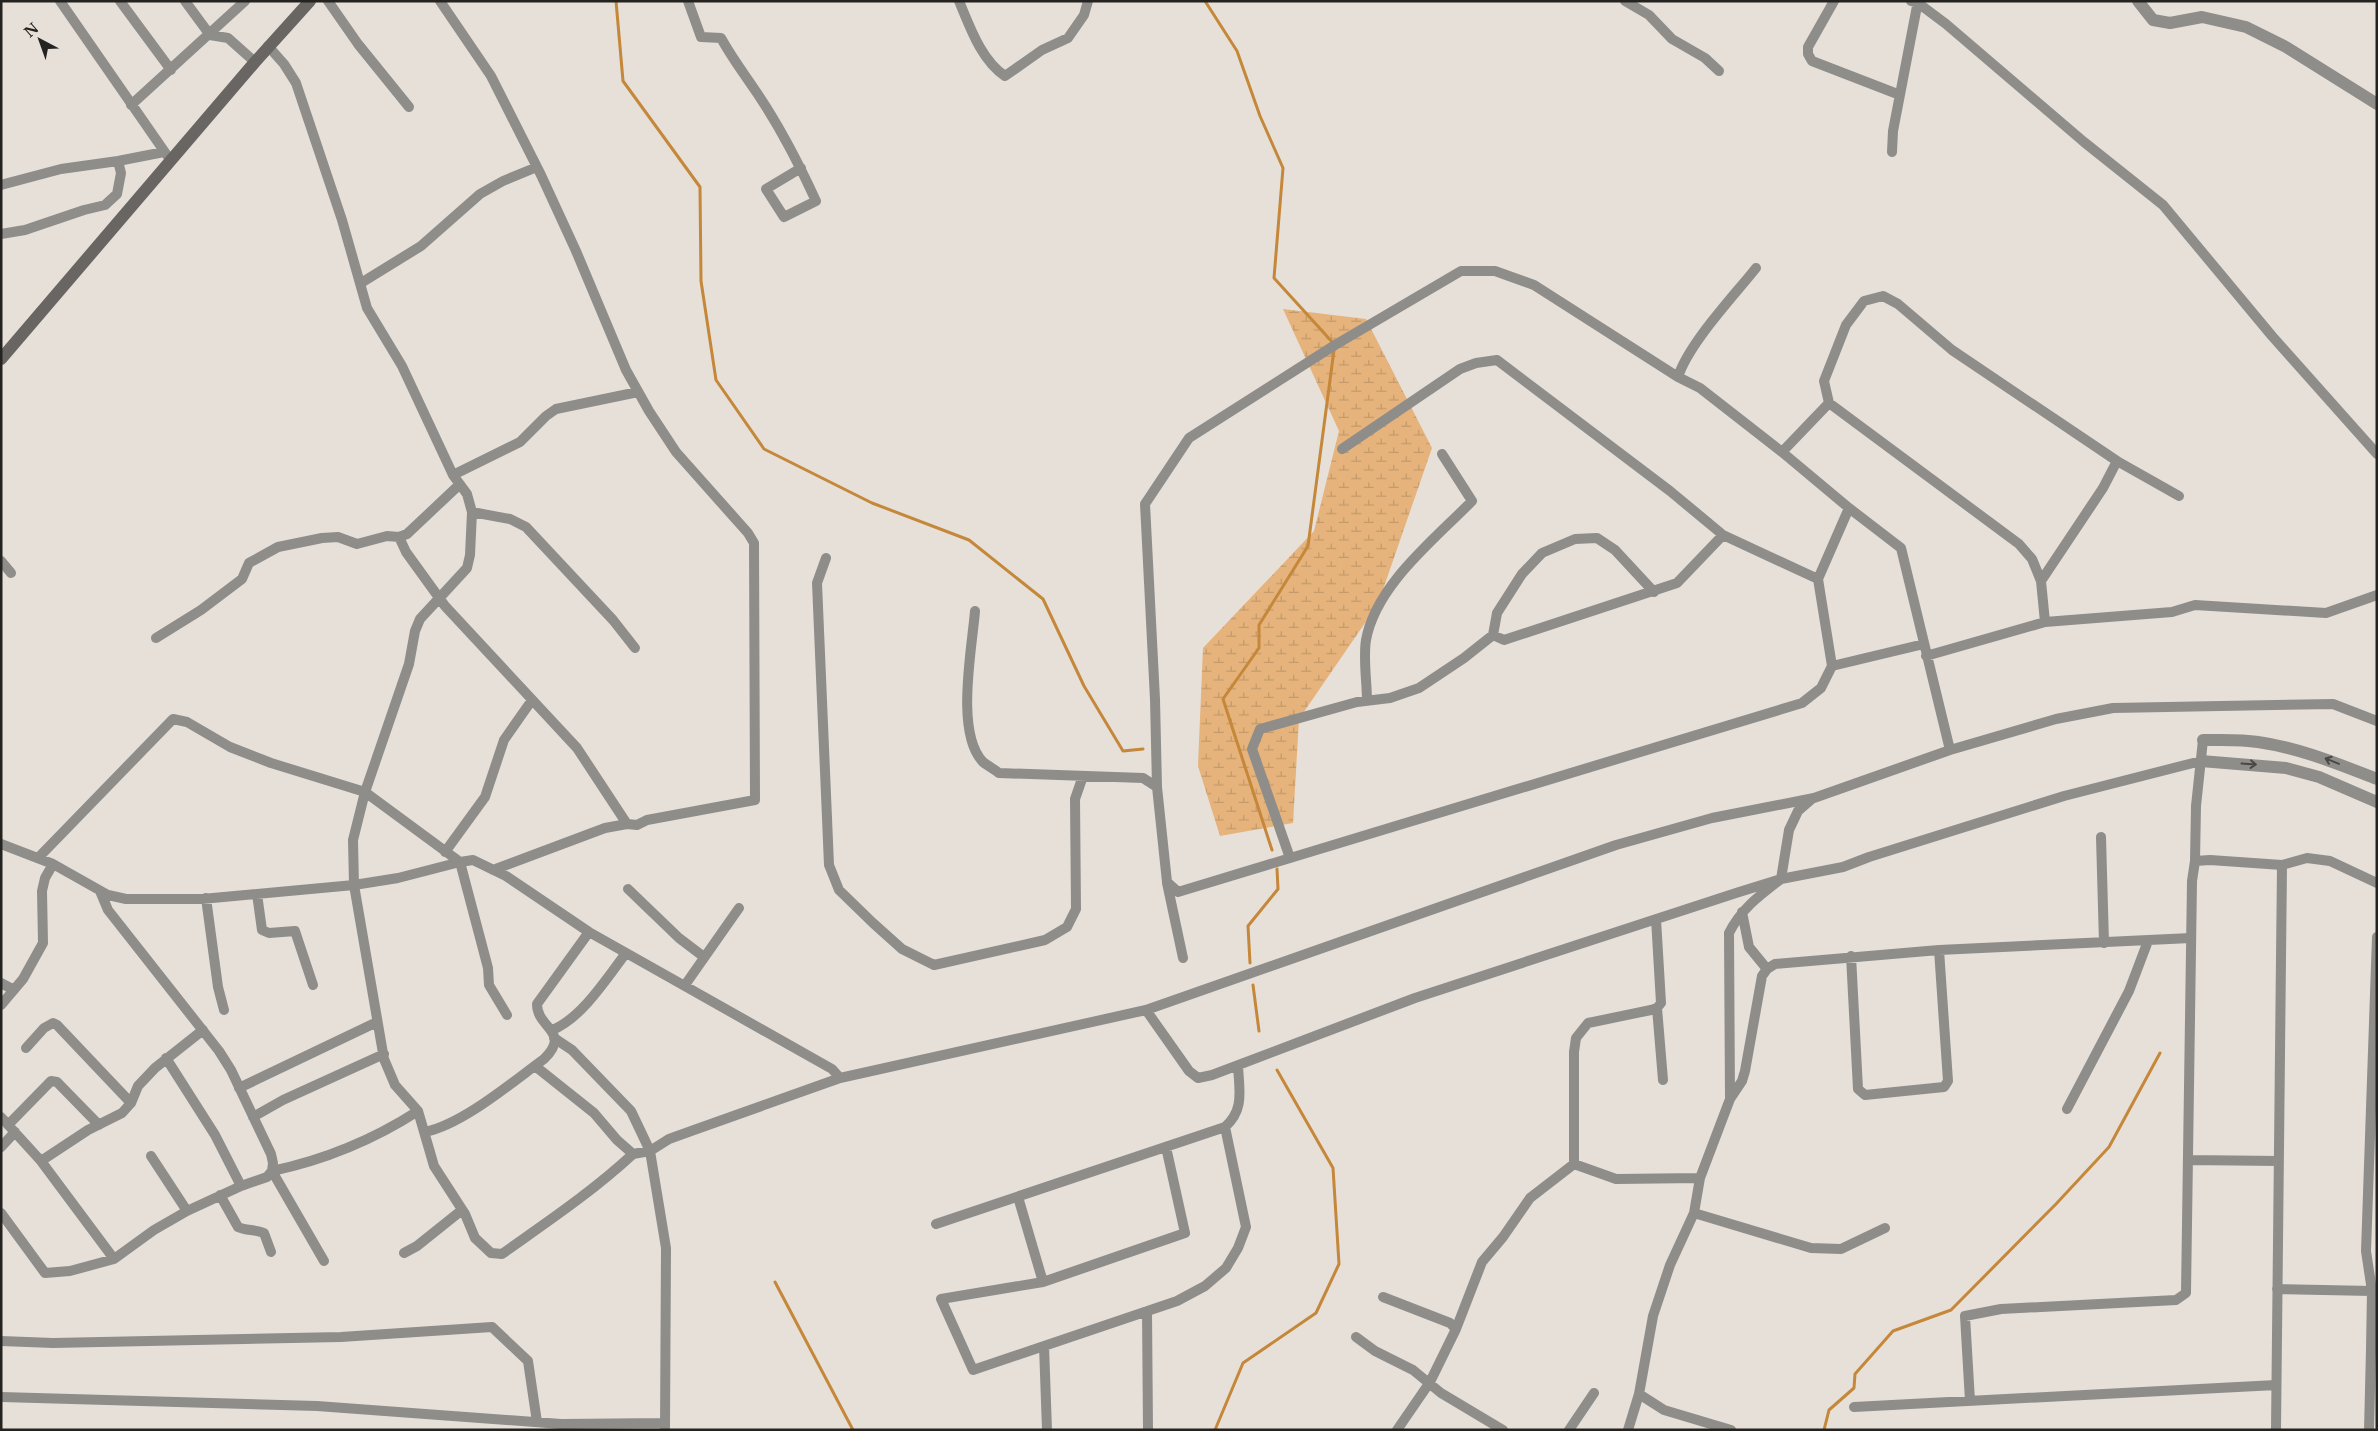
<svg xmlns="http://www.w3.org/2000/svg" width="2378" height="1431" font-family="'Libre Baskerville',serif">
	<style>
		.wetland { fill: url(#wetland-marsh) }
		.lines { fill: none; stroke-linecap: round; stroke-linejoin: round }
		.stream { stroke: #c58739; stroke-width: 3 }
		.minor { stroke: #8f8d8a; stroke-width: 10 }
		.tertiary { stroke: #8f8d8a; stroke-width: 12 }
		.secondary { stroke: #696562; stroke-width: 12 }
		.oneway { stroke: #4a4845 }
	</style>
	<defs>
		<pattern id="wetland-marsh" width="20" height="14" patternUnits="userSpaceOnUse" patternTransform="scale(1.25)"><rect width="20" height="14" fill="#e5b37b"/><path d="M1 5h8M5 5V1M11 12h8M15 12V8" fill="none" stroke="#c49a6a"/></pattern>
	</defs>
	<rect width="100%" height="100%" fill="#e6e0d9"/>
	<!-- wetland -->
	<path class="wetland" d="M 1283,309 L 1366,319 L 1432,448 L 1378,604 L 1299,719 L 1293,823 L 1220,836 L 1198,766 L 1203,648 L 1314,531 L 1339,431 Z"/>
	<g class="lines">
		<!-- stream -->
		<path class="stream" d="M 616,1 L 623,81 L 700,187 L 701,281 L 716,380 L 764,449 L 872,503 L 969,540 L 1043,599 L 1084,686 L 1123,751 L 1143,749
			M 1205,1 L 1237,51 L 1260,116 L 1283,168 L 1274,278 L 1334,344
			M 1272,850 L 1223,699 L 1259,648 L 1259,625 L 1308,546 L 1334,350
			M 1250,963 L 1248,926 L 1278,889 L 1277,869
			M 1253,985 L 1259,1031
			M 775,1282 L 853,1430
			M 1215,1430 L 1243,1363 L 1316,1313 L 1339,1264 L 1333,1168 L 1277,1070
			M 1824,1430 L 1829,1410 L 1854,1388 L 1855,1374 L 1893,1331 L 1951,1310 L 2056,1204 L 2109,1147 L 2160,1053"/>
		<!-- minor -->
		<path class="minor" d="M 60,1 L 171,161
			M 120,1 L 171,70
			M 185,1 L 210,35 L 228,38 L 255,62
			M 328,1 L 358,44 L 409,107
			M 440,1 L 491,76 L 541,175 L 576,251 L 626,370 L 649,411 L 676,452 L 748,533 L 754,543 L 755,800 L 647,820 L 637,825 L 627,824 L 605,828 L 493,870
			M 688,1 L 701,37 L 721,38 C 732,58 745,75 757,93 C 780,127 799,164 816,201 L 784,217 L 766,189 L 801,168
			M 959,1 C 970,27 981,60 1005,76 L 1042,50 L 1068,38 L 1084,15 L 1088,1
			M 1625,1 L 1649,15 L 1672,39 L 1705,58 L 1719,71
			M 1834,1 L 1808,47 L 1808,54 L 1812,61 L 1900,95
			M 1911,1 L 1918,3 L 1946,24 L 2084,142 L 2163,205 L 2272,336 L 2377,454
			M 268,46 L 284,64 L 296,83 L 342,220 L 367,308 L 402,366 L 453,475 L 467,494 L 472,512 L 470,555 L 467,568 L 420,619 L 415,631 L 409,664 L 365,792 L 353,840 L 354,885 L 384,1059 L 395,1085 L 418,1111 L 434,1166 L 465,1214 L 475,1238 L 491,1253 L 502,1254 C 547,1222 592,1192 633,1154
			M 131,105 L 245,1
			M 1892,152 L 1893,131 L 1918,1
			M 1,185 L 61,169 L 118,161 L 164,152
			M 1,234 L 25,230 L 84,210 L 105,205 L 117,194 L 121,173 L 118,161
			M 1756,268 C 1733,297 1689,343 1678,377 L 1700,388 L 1782,452 L 1849,508 L 1818,579 L 1832,666 L 1924,644
			M 361,283 L 421,246 L 480,194 L 503,181 L 537,167
			M 1829,403 L 2019,544 L 2032,559 L 2041,581
			M 1342,449 L 1460,369 L 1476,363 L 1497,360 L 1670,491 L 1723,535 L 1818,579
			M 1782,452 L 1829,403 L 1824,381 L 1846,325 L 1864,301 L 1883,296 L 1898,304 L 1952,350 L 2117,461 L 2103,488 L 2041,581 L 2045,622 L 1926,656
			M 2117,461 L 2179,496
			M 453,475 L 520,442 L 546,416 L 556,409 L 638,392
			M 1849,508 L 1901,548 L 1950,750
			M 472,512 L 510,519 L 526,527 L 613,620 L 635,648
			M 399,537 L 406,552 L 445,606 L 577,748 L 627,824
			M 826,558 L 817,583 L 829,865 L 839,890 L 873,923 L 902,949 L 934,965 L 1045,940 L 1067,927 L 1076,909 L 1075,799 L 1083,776
			M 1,561 L 11,573
			M 1654,592 L 1615,550 L 1597,538 L 1575,539 L 1542,553 L 1522,574 L 1497,613 L 1493,635 L 1504,640 L 1677,583 L 1723,535
			M 975,611 C 972,649 955,733 983,762 C 988,766 994,769 999,773 L 1143,778 L 1157,787 L 1167,882 L 1178,892 L 1802,703 L 1821,688 L 1832,666
			M 2045,622 L 2172,612 L 2195,605 L 2326,613 L 2377,595
			M 156,638 L 201,610 L 242,579 L 249,563 L 278,547 L 322,538 L 338,537 L 357,544 L 387,536 L 399,537 L 407,534 L 459,485
			M 1367,701 C 1367,682 1363,659 1366,640 C 1376,585 1434,540 1472,501 L 1442,454
			M 1157,787 L 1155,699 L 1145,504 L 1189,438 L 1335,345 L 1461,271 L 1495,271 L 1534,285 L 1678,377
			M 2101,837 L 2104,943
			M 1,844 L 53,864 L 108,895 L 126,899 L 202,899 L 354,885 L 398,878 L 460,862 L 488,968 L 489,985 L 507,1015
			M 445,852 L 485,797 L 504,740 L 532,700
			M 39,857 L 173,719 L 187,722 L 230,747 L 271,763 L 365,792 L 460,862 L 473,860 L 506,876 L 589,932 L 832,1069 L 840,1078
			M 1290,858 L 1252,749 L 1260,729 L 1357,702 L 1390,698 L 1419,688 L 1464,658 L 1493,635
			M 2195,861 L 2196,806 L 2203,740
			M 1167,883 L 1183,958
			M 628,889 L 679,938 L 704,957
			M 257,894 L 262,930 L 269,933 L 295,931 L 313,985
			M 206,898 L 218,987 L 224,1010
			M 1742,912 L 1749,947 L 1767,969
			M 1656,919 L 1661,1003 L 1657,1008 L 1651,1010 L 1588,1023 L 1576,1038 L 1574,1052 L 1574,1164 L 1616,1179 L 1700,1178
			M 1851,956 L 1858,1089 L 1865,1095 L 1944,1087 L 1948,1081 L 1939,950
			M 1,983 L 14,990
			M 685,985 L 739,908
			M 1,1005 L 23,979 L 43,943 L 42,891 L 45,878 L 53,864
			M 1657,1008 L 1663,1080
			M 1146,1010 L 1189,1071 L 1198,1078 L 1212,1075 L 1415,998 L 1736,893 L 1781,879 L 1843,867 L 1869,857 L 2064,796 L 2201,761
			M 552,1030 C 581,1019 607,978 626,953
			M 554,1038 L 572,1050 L 631,1111 L 650,1151 L 666,1248 L 665,1428
			M 26,1048 L 44,1028 L 53,1023 L 57,1025 L 131,1103
			M 166,1058 L 215,1135 L 241,1186
			M 535,1066 L 594,1113 L 617,1140 L 633,1154 L 650,1151 L 669,1139 L 694,1130 L 840,1078 L 1146,1010 L 1616,845 L 1712,818 L 1814,798 L 1950,750 L 2056,719 L 2113,708 L 2333,704 L 2377,721
			M 239,1088 L 377,1022
			M 1730,1099 L 1742,1081 L 1745,1071 L 1762,976 L 1767,969 L 1775,964 L 1939,950 L 2191,938
			M 2067,1109 L 2129,991 L 2148,941
			M 1,1117 L 41,1161 L 114,1259
			M 253,1117 L 283,1100 L 384,1054
			M 8,1125 L 51,1081 L 57,1082 L 99,1125
			M 425,1132 C 463,1124 511,1083 544,1059 C 572,1031 537,1029 537,1004 L 589,932
			M 1,1147 L 15,1132
			M 1166,1147 L 1185,1233 L 1043,1282 L 941,1299 L 973,1370 L 1177,1301 L 1205,1286 L 1226,1268 L 1238,1248 L 1246,1227 L 1225,1127
			M 151,1156 L 187,1211
			M 2188,1160 L 2279,1161
			M 41,1161 L 88,1130 L 122,1113 L 131,1103 L 138,1086 L 155,1068 L 203,1030
			M 220,1195 L 238,1227 C 246,1231 255,1229 264,1233 L 271,1252
			M 1018,1197 L 1043,1282
			M 1,1213 L 45,1273 L 70,1271 L 114,1259 L 154,1230 L 187,1211 L 241,1186 L 267,1177 L 272,1171 L 273,1163 L 271,1154 L 231,1070 L 219,1051 L 108,910 L 100,891
			M 1694,1213 L 1811,1248 L 1841,1249 L 1885,1228
			M 936,1224 L 1225,1127 C 1245,1109 1239,1090 1238,1065
			M 404,1253 L 417,1246 L 462,1210
			M 324,1261 L 272,1171 C 324,1160 373,1140 418,1111
			M 2277,1289 L 2372,1291
			M 1383,1297 L 1450,1323 L 1456,1329
			M 1147,1311 L 1148,1430
			M 1356,1337 L 1375,1351 L 1413,1370 L 1441,1393 L 1503,1430
			M 1,1341 L 53,1343 L 341,1337 L 492,1327 L 528,1361 L 537,1422
			M 1044,1346 L 1047,1430
			M 2371,1349 L 2372,1291 L 2366,1251 L 2377,937
			M 1639,1394 L 1664,1410 L 1731,1430
			M 1,1397 L 317,1406 L 561,1424 L 665,1423
			M 1970,1401 L 1965,1316 L 2001,1309 L 2176,1300 L 2186,1293 L 2192,881 L 2195,861 L 2210,860 L 2282,865 L 2307,858 L 2330,861 L 2377,883
			M 1854,1407 L 2276,1385
			M 1397,1430 L 1430,1382 L 1456,1329 L 1482,1262 L 1503,1237 L 1530,1198 L 1574,1164
			M 1569,1430 L 1594,1393
			M 1628,1430 L 1639,1394 L 1653,1316 L 1670,1265 L 1694,1213 L 1700,1178 L 1730,1099 L 1729,933 C 1741,909 1760,895 1781,879 L 1789,830 L 1798,811 L 1813,798
			M 2276,1430 L 2282,865
			M 2369,1430 L 2371,1349 L 2377,1349"/>
		<!-- tertiary -->
		<path class="tertiary" d="M 2138,1 L 2153,20 L 2170,23 L 2202,17 L 2246,27 L 2286,47 L 2377,104
			M 2203,740 C 2221,740 2240,739 2258,742 C 2300,748 2338,764 2377,779
			M 2201,761 L 2286,768 L 2319,777 L 2377,802"/>
		<!-- secondary -->
		<path class="secondary" d="M 1,359 L 255,62 L 310,1"/>
	</g>
	<!-- one-way arrows -->
	<defs><path id="oneway-shaft" d="M-6 0H5M1.5-3L5.5 0L1.5 3" fill="none" stroke-width="1.6" stroke-linecap="round" stroke-linejoin="round" transform="scale(1.25)"/></defs>
	<g class="oneway">
		<use href="#oneway-shaft" transform="translate(2332 761) rotate(-158)"/>
		<use href="#oneway-shaft" transform="translate(2249 764) rotate(4)"/>
	</g>
	<!-- border -->
	<rect width="2378" height="1431" fill="none" stroke="#252320" stroke-width="5"/>
	<!-- north arrow -->
	<g transform="translate(40 40) rotate(319)" stroke="#e6e0d9" stroke-width="4" paint-order="stroke">
	<path d="M0-4L9 19L0 12L-9 19Z" fill="#252320"/>
	<text y="-8" font-size="14" font-weight="bold" text-anchor="middle" fill="#252320">N</text>
	</g>
</svg>
